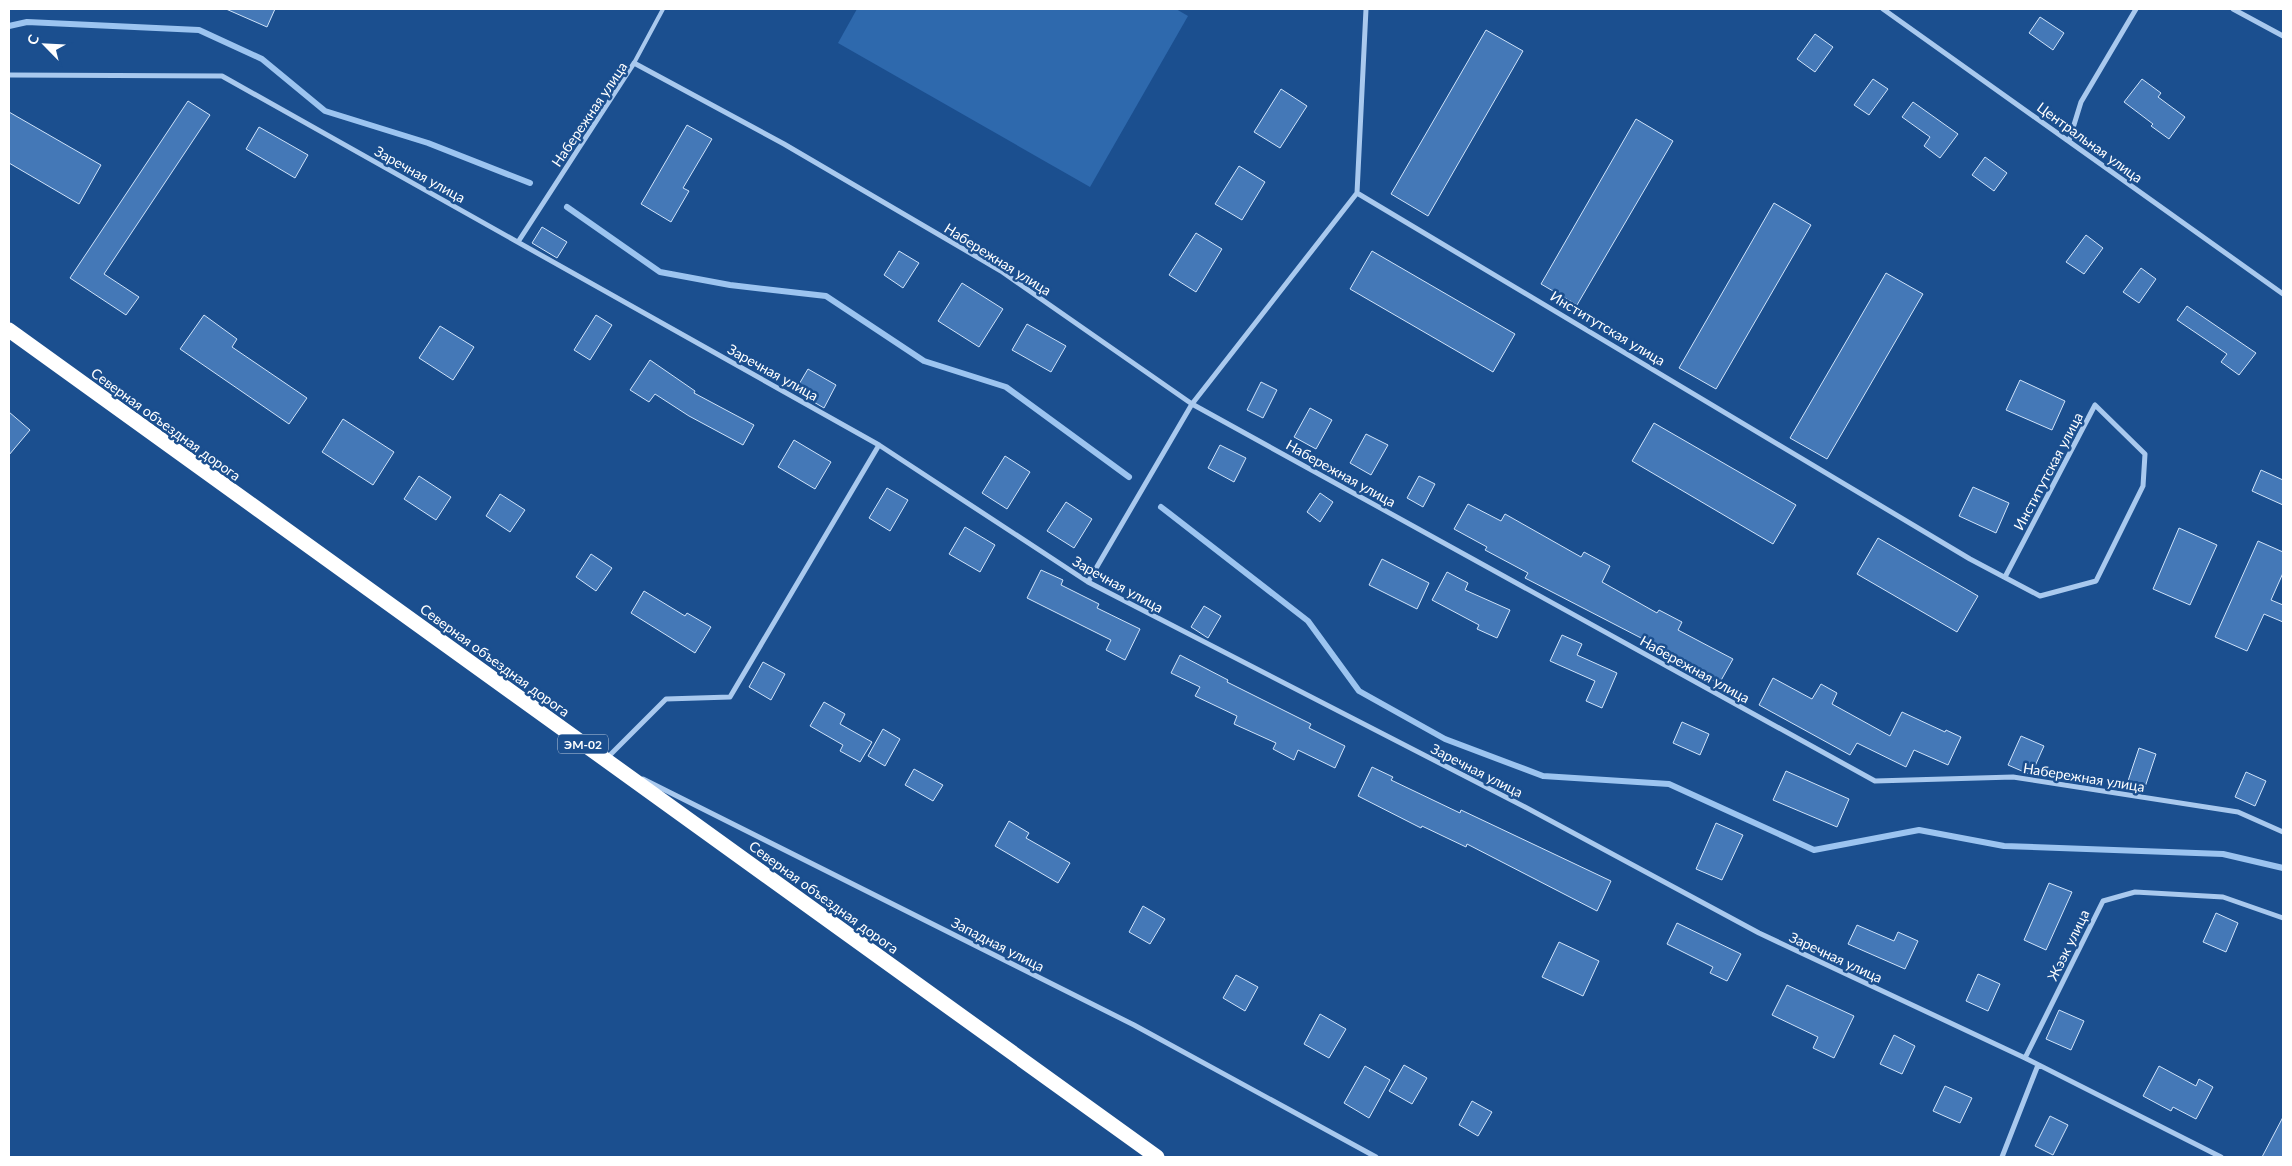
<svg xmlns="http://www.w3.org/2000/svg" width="2292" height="1166" font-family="Lato,sans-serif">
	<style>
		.green { fill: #2e69ad }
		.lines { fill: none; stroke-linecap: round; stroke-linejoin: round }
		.stream { stroke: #9cc4f0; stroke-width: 6 }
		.building { fill: #4478b7; stroke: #cfe3fa }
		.lane { stroke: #a9c9ee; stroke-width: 4 }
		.street { stroke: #a9c9ee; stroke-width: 5 }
		.highway { stroke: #fff; stroke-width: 15 }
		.labels { text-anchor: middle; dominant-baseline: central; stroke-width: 5; stroke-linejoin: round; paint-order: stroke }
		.shield { fill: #1b4f8f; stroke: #bbcadd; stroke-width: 1 }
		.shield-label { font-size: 12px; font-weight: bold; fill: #fff }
		.street-label { font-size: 14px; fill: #fff; stroke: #1b4f8f }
	</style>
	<rect width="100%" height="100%" fill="#1b4f8f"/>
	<!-- green -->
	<path class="green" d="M 857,9 L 1176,9 L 1188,16 L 1090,187 L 838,43 Z"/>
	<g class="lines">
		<!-- stream -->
		<path class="stream" d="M 9,26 L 27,22 L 199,30 L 262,59 L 325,111 L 428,143 L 530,183
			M 567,207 L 660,272 L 730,285 L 826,296 L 924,361 L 1006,387 L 1129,477
			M 1161,507 L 1308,621 L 1359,691 L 1445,739 L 1543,776 L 1669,784 L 1814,850 L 1919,830 L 2004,846 L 2223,854 L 2283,868"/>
	</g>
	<!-- building -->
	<path class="building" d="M 226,9 L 275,9 L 267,27 Z
		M 2040,17 L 2064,33 L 2053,50 L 2029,33 Z
		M 1486,30 L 1523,51 L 1428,216 L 1391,194 Z
		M 1815,34 L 1833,47 L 1815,72 L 1797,59 Z
		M 1873,79 L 1888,89 L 1869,115 L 1854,105 Z
		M 2142,79 L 2161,93 L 2158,97 L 2185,117 L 2169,139 L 2151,126 L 2153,124 L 2124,102 Z
		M 1281,89 L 1307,106 L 1280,148 L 1254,132 Z
		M 188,101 L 210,115 L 104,274 L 139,297 L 126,315 L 70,278 Z
		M 1913,102 L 1958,134 L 1940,158 L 1924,146 L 1930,137 L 1902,117 Z
		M 9,112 L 101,165 L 79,204 L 9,163 Z
		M 1636,119 L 1673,141 L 1577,305 L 1541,284 Z
		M 687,125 L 712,139 L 683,188 L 689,191 L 671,222 L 641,204 Z
		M 259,127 L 308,155 L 295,178 L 246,149 Z
		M 1985,157 L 2007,173 L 1994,191 L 1972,175 Z
		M 1239,166 L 1265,182 L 1242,220 L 1215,204 Z
		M 1774,203 L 1811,225 L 1716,389 L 1679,368 Z
		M 542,227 L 567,242 L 557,258 L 532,243 Z
		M 1196,233 L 1222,249 L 1196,292 L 1169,275 Z
		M 2086,235 L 2103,248 L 2084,274 L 2066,262 Z
		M 899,251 L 919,263 L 903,288 L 884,275 Z
		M 1372,251 L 1515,334 L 1493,372 L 1350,289 Z
		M 2141,268 L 2156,279 L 2139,303 L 2123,292 Z
		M 1886,273 L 1923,294 L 1827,459 L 1790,438 Z
		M 962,283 L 1003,309 L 979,347 L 938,321 Z
		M 2187,306 L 2256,353 L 2239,375 L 2221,362 L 2227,354 L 2177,320 Z
		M 204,315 L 237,339 L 232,347 L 307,398 L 289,424 L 180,349 Z
		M 596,315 L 612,325 L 590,360 L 574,350 Z
		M 1027,324 L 1066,346 L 1051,372 L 1012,350 Z
		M 440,326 L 474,347 L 453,380 L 419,358 Z
		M 650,360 L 695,391 L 694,393 L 754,425 L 743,445 L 689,416 L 655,394 L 649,402 L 630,390 Z
		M 808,369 L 836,385 L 824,408 L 795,391 Z
		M 2020,380 L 2065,401 L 2052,430 L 2006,410 Z
		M 1261,382 L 1277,390 L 1263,418 L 1247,410 Z
		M 1310,408 L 1332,420 L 1316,449 L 1294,437 Z
		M 9,412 L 30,430 L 9,455 Z
		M 343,419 L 394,452 L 373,485 L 322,452 Z
		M 1654,423 L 1796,505 L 1773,544 L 1632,461 Z
		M 1366,434 L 1388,445 L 1371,475 L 1350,463 Z
		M 794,440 L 831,462 L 815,489 L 778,467 Z
		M 1220,445 L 1246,458 L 1234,482 L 1208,468 Z
		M 1005,456 L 1030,472 L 1007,509 L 982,493 Z
		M 2261,470 L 2283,480 L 2283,505 L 2252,491 Z
		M 419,476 L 451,497 L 436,520 L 404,499 Z
		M 1419,476 L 1435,484 L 1423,507 L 1407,498 Z
		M 1973,487 L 2009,503 L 1996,533 L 1959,516 Z
		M 887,488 L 908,500 L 890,531 L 869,518 Z
		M 1320,493 L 1333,502 L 1320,522 L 1307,512 Z
		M 500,494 L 525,510 L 510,532 L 486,516 Z
		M 1066,502 L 1092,519 L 1074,548 L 1047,531 Z
		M 1468,504 L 1501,521 L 1505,514 L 1581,557 L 1584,552 L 1610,566 L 1602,582 L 1657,613 L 1659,610 L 1682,622 L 1678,630 L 1733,659 L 1719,684 L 1643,639 L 1525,578 L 1528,573 L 1485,550 L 1487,547 L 1454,529 Z
		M 965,527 L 995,545 L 980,572 L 949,554 Z
		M 2179,528 L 2217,545 L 2190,605 L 2153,589 Z
		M 1878,538 L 1978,596 L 1957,632 L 1857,574 Z
		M 2258,541 L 2283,552 L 2283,573 L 2271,600 L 2283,605 L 2283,622 L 2264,614 L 2247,651 L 2215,637 Z
		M 591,554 L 612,568 L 596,591 L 576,577 Z
		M 1382,559 L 1429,583 L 1417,609 L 1369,585 Z
		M 1041,570 L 1063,580 L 1061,585 L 1099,604 L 1097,608 L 1140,629 L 1125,660 L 1106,650 L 1111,640 L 1027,598 Z
		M 1447,572 L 1468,583 L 1465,590 L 1510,610 L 1497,638 L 1477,629 L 1479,625 L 1432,600 Z
		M 644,591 L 685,616 L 687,613 L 711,627 L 695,653 L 631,613 Z
		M 1204,606 L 1221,616 L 1208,638 L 1191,627 Z
		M 1562,635 L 1582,644 L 1577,655 L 1617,673 L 1602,708 L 1586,701 L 1595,681 L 1550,661 Z
		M 1180,655 L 1228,680 L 1227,682 L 1311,724 L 1309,728 L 1345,746 L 1335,768 L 1298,750 L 1294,760 L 1273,749 L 1276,743 L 1234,724 L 1237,716 L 1195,696 L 1200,687 L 1171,673 Z
		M 763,662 L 785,674 L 771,700 L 749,687 Z
		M 1773,678 L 1812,699 L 1821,684 L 1837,693 L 1832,704 L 1890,736 L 1902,712 L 1945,732 L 1946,730 L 1961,737 L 1948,765 L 1914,750 L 1906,767 L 1857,743 L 1850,755 L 1759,705 Z
		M 824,702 L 845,714 L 840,724 L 872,742 L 860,762 L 840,751 L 843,745 L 810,726 Z
		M 1682,722 L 1709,734 L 1700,755 L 1673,743 Z
		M 883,729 L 900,739 L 885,766 L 868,756 Z
		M 2021,736 L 2044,746 L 2031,775 L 2008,765 Z
		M 2139,748 L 2156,754 L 2144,790 L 2127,784 Z
		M 1372,767 L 1393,777 L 1391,780 L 1460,813 L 1461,810 L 1611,881 L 1597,911 L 1467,844 L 1466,847 L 1422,826 L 1421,828 L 1358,796 Z
		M 914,769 L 943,785 L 933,801 L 905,785 Z
		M 1786,771 L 1849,799 L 1837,827 L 1773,800 Z
		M 2246,772 L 2266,781 L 2255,806 L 2235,797 Z
		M 1009,821 L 1029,833 L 1026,838 L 1070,863 L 1058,883 L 995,846 Z
		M 1716,823 L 1743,835 L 1722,880 L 1696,869 Z
		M 2049,883 L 2072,892 L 2046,950 L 2024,940 Z
		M 1143,906 L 1165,919 L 1150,944 L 1129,932 Z
		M 2216,913 L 2238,923 L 2226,952 L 2203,942 Z
		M 1677,923 L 1741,954 L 1727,981 L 1710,973 L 1713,967 L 1667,944 Z
		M 1857,925 L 1894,941 L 1898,932 L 1918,941 L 1905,969 L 1848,944 Z
		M 1559,942 L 1599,961 L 1583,996 L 1542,977 Z
		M 1978,974 L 2000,984 L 1988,1011 L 1966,1001 Z
		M 1236,975 L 1258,987 L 1245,1011 L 1223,998 Z
		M 1787,985 L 1854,1016 L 1834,1058 L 1813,1048 L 1818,1037 L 1772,1015 Z
		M 2059,1010 L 2084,1021 L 2071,1050 L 2046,1039 Z
		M 1320,1014 L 1346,1029 L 1329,1058 L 1304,1044 Z
		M 1894,1035 L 1915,1046 L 1902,1074 L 1880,1064 Z
		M 1404,1065 L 1427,1078 L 1412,1104 L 1389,1091 Z
		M 1365,1066 L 1390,1080 L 1369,1118 L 1344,1103 Z
		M 2159,1066 L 2196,1086 L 2199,1079 L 2213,1087 L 2196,1119 L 2173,1107 L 2171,1111 L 2143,1096 Z
		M 1945,1086 L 1972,1098 L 1960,1123 L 1933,1111 Z
		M 1472,1101 L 1492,1112 L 1478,1136 L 1459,1125 Z
		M 2050,1116 L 2068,1125 L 2053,1155 L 2035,1146 Z
		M 2283,1117 L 2283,1157 L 2262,1157 Z"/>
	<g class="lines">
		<!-- lane -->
		<path class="lane" d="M 634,63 L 663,9"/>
		<!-- street -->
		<path class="street" d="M 1883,9 L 2283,294
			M 2233,9 L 2283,36
			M 9,75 L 222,76 L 879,445 L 1088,582 L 1525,807 L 1759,933 L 2025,1058 L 2221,1157
			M 2069,141 L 2081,102 L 2136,9
			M 1357,193 L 1970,559 L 2040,596 L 2096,581 L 2143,486 L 2145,454 L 2095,405 L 2005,577
			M 1357,193 L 1366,9
			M 518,242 L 634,63 L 784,144 L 1001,271 L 1192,404 L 1875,781 L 2013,777 L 2238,812 L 2283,832
			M 1088,582 L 1192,404 L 1357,193
			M 606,759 L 666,699 L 730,697 L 879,445
			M 643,779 L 1134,1025 L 1376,1157
			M 2025,1058 L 2103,901 L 2135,892 L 2223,897 L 2283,918
			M 2002,1157 L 2038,1065"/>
		<!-- highway -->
		<path class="highway" d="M 9,330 L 1157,1157"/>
	</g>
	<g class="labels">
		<!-- shield labels -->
		<rect class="shield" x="558" y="734.5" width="50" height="19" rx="4"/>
		<g class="shield-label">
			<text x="583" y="744">ЭМ-02</text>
		</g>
		<!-- street labels -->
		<g class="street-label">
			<text transform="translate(589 114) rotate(-56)">Набережная улица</text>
			<text transform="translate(2090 142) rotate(36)">Центральная улица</text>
			<text transform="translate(420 174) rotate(29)">Заречная улица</text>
			<text transform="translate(998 259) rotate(32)">Набережная улица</text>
			<text transform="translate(1608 328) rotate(31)">Институтская улица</text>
			<text transform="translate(773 372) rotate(29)">Заречная улица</text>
			<text transform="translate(166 424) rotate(36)">Северная объездная дорога</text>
			<text transform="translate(2048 471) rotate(-62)">Институтская улица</text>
			<text transform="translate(1341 473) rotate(29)">Набережная улица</text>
			<text transform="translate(1118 584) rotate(29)">Заречная улица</text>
			<text transform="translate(495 660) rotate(36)">Северная объездная дорога</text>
			<text transform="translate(1695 669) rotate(29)">Набережная улица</text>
			<text transform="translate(1477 770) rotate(27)">Заречная улица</text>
			<text transform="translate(2084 777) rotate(9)">Набережная улица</text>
			<text transform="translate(824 897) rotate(36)">Северная объездная дорога</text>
			<text transform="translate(998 944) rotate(27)">Западная улица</text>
			<text transform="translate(2068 945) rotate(-64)">Жээк улица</text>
			<text transform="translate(1836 957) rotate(25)">Заречная улица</text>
		</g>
	</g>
	<!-- border -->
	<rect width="2292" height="1166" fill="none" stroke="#ffffff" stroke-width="20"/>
	<!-- north arrow -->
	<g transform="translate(45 45) rotate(294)" stroke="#1b4f8f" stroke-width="4" paint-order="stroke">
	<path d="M0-4L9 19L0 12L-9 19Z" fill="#ffffff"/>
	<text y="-8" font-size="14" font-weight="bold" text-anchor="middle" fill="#ffffff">С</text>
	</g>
</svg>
